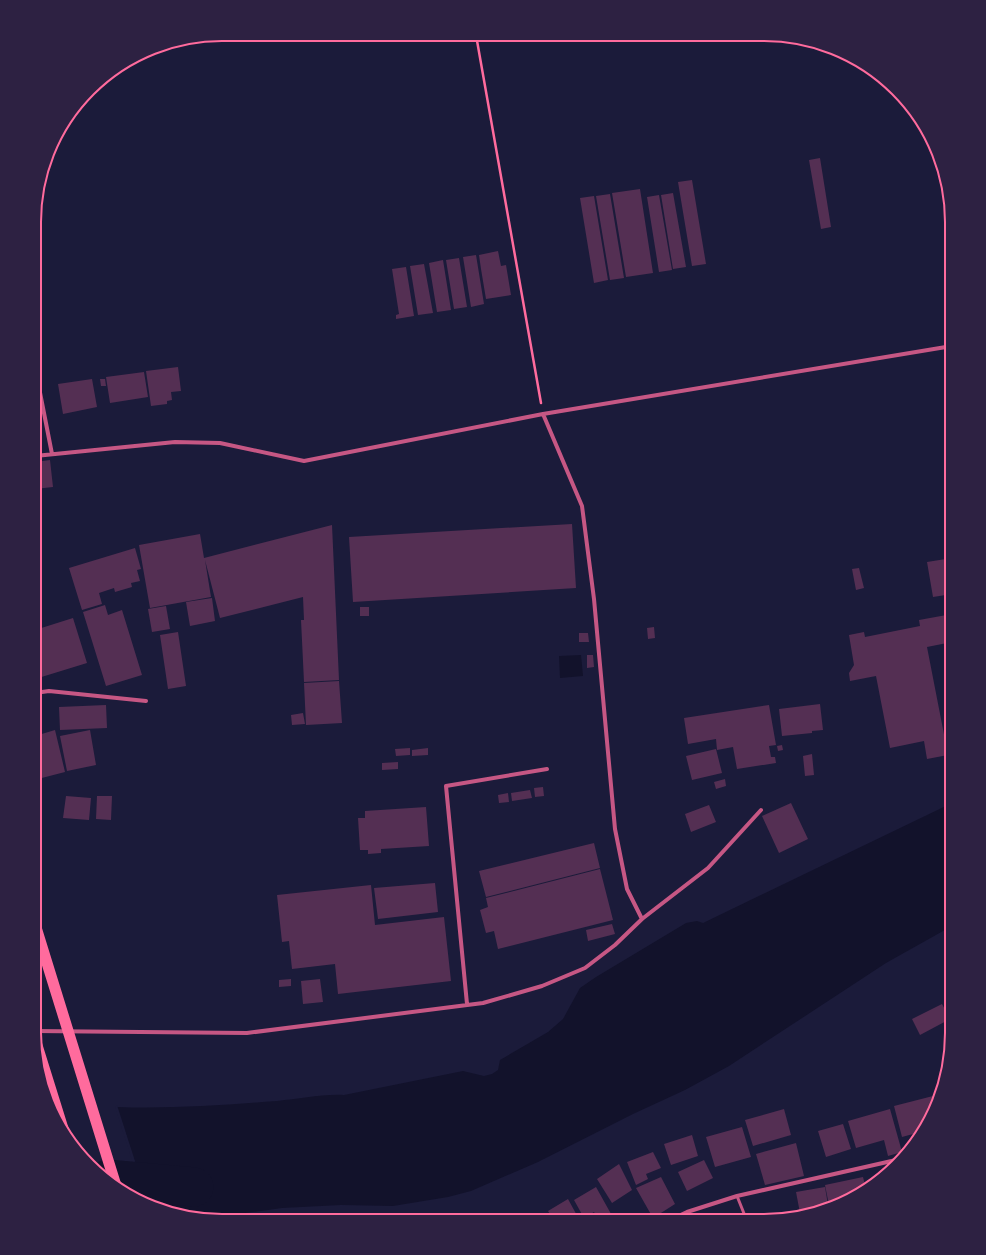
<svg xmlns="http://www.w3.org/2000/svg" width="986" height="1255" font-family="'Archivo Narrow',sans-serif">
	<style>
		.water { fill: #12122b }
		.pier { fill: #1b1b3a }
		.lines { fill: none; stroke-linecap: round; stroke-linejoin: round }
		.river { stroke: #12122b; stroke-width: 39 }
		.building { fill: #542f53 }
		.path { stroke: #ff6b9d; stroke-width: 2.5 }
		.service { stroke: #c65784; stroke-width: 3 }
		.minor { stroke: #c65784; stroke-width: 4 }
		.trunk { stroke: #ff6b9d; stroke-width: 11 }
		.rim { fill: none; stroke: #ff6b9d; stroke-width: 2 }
	</style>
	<rect width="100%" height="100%" fill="#1b1b3a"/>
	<!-- water -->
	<path class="water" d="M 581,655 L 583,676 L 560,678 L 559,656 Z
		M 952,803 L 952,926 L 886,963 L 729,1066 L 685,1090 L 633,1114 L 538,1162 L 471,1191 L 448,1197 L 393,1206 L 341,1205 L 282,1208 L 203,1219 L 162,1211 L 149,1205 L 117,1107 C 171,1109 224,1105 277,1101 C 299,1099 321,1094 344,1095 L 463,1071 L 484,1076 L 492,1074 L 498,1070 L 500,1060 L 548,1032 L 563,1019 L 580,988 L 596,977 L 686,923 L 697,921 L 703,923 Z"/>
	<!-- pier -->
	<path class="pier" d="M 117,1105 L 149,1205 L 146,1204 L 115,1107 Z"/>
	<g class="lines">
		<!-- river -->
		<path class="river" d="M 108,1179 L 194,1187"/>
	</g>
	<!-- building -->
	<path class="building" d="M 820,158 L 831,227 L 821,229 L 809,160 Z
		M 692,180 L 706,264 L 692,266 L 678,182 Z
		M 640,189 L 653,273 L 626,277 L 612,193 Z
		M 673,193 L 686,267 L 673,269 L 661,195 Z
		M 610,194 L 624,278 L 610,280 L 596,196 Z
		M 659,195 L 672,270 L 659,272 L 647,197 Z
		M 594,196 L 608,280 L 594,283 L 580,198 Z
		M 498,251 L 501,266 L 506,265 L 511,295 L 486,299 L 481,269 L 498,266 L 481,269 L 479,255 Z
		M 476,255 L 484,304 L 471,307 L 463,257 Z
		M 459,258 L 467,307 L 454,309 L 446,260 Z
		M 443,260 L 451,310 L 437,312 L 429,263 Z
		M 424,264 L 433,313 L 418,315 L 410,266 Z
		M 406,267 L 414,316 L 396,319 L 396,315 L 399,314 L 392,269 Z
		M 178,367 L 181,391 L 171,392 L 172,400 L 167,401 L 167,404 L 151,406 L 146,371 Z
		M 144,372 L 148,397 L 110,403 L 106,377 Z
		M 92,379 L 97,407 L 63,414 L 58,384 Z
		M 100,379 L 105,379 L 106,386 L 101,386 Z
		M 35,405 L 38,419 L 35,420 Z
		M 50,460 L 53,487 L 35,489 L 35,462 Z
		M 572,524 L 576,588 L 353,602 L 349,537 Z
		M 332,525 L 339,680 L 304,682 L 301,620 L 304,620 L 303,597 L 220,618 L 205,560 L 211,597 L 150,608 L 139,545 L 200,534 L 204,558 Z
		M 135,548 L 141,569 L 137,570 L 140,581 L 131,583 L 132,587 L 115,592 L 114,588 L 99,593 L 102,604 L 82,610 L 69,568 Z
		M 952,558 L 952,594 L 933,597 L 927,562 Z
		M 859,568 L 864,588 L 856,590 L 852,569 Z
		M 212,598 L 215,621 L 190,626 L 186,602 Z
		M 105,605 L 108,615 L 122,610 L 142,675 L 106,686 L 83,612 Z
		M 166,606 L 170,629 L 152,632 L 148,609 Z
		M 360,607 L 369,607 L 369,616 L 360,616 Z
		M 952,614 L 952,642 L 927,647 L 948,755 L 927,759 L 924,741 L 890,748 L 876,676 L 850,681 L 849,673 L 854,665 L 849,635 L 864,632 L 865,637 L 920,626 L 919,620 Z
		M 73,618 L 87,663 L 35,679 L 35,630 Z
		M 654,627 L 655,638 L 648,639 L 647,628 Z
		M 178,632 L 186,686 L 168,689 L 160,635 Z
		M 579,633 L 588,633 L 589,642 L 579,642 Z
		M 587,655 L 593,655 L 594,667 L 587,668 Z
		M 339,681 L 342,723 L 306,725 L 304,683 Z
		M 820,704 L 823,730 L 812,731 L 812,733 L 782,736 L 779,709 Z
		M 106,705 L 107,728 L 60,730 L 59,707 Z
		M 769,705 L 776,745 L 769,746 L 771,757 L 764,757 L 775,757 L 776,763 L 737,769 L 733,747 L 717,750 L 716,739 L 688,744 L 684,718 Z
		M 303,713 L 305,724 L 292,725 L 291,715 Z
		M 55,730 L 65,772 L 34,780 L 35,736 Z
		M 90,730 L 96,765 L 67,771 L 60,736 Z
		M 782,745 L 783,750 L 778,751 L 777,746 Z
		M 410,748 L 410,755 L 396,756 L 395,749 Z
		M 428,748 L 428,755 L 412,756 L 412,750 Z
		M 716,749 L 722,773 L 692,780 L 686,756 Z
		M 812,754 L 814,775 L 805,776 L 803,756 Z
		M 398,762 L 398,769 L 382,770 L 382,763 Z
		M 725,779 L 726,786 L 716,789 L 714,782 Z
		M 543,787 L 544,796 L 535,797 L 534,788 Z
		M 530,790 L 532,798 L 512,801 L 511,793 Z
		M 508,793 L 509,802 L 499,803 L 498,795 Z
		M 66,796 L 91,798 L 89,820 L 63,818 Z
		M 97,796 L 112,796 L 111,820 L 96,819 Z
		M 791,803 L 808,839 L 779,853 L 762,816 Z
		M 709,805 L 716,822 L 691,832 L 685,814 Z
		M 426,807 L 429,846 L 381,849 L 381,853 L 368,854 L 368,850 L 360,850 L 358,818 L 365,818 L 365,811 Z
		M 594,843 L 600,868 L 486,897 L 479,871 Z
		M 600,869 L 613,920 L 498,949 L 494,931 L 486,933 L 480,910 L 488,907 L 486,898 Z
		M 435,883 L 438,912 L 378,919 L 374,888 Z
		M 371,885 L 375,925 L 444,917 L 451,981 L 338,994 L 335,964 L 292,969 L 289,941 L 282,942 L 277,895 Z
		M 612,924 L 615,934 L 588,941 L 586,930 Z
		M 291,979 L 291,986 L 279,987 L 279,980 Z
		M 320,979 L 323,1002 L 303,1004 L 301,981 Z
		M 942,1004 L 950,1019 L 920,1035 L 912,1019 Z
		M 933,1096 L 936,1107 L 924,1131 L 902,1137 L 894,1106 Z
		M 784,1109 L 791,1135 L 753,1146 L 745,1120 Z
		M 890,1109 L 902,1152 L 888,1156 L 884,1140 L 856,1148 L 848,1121 Z
		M 843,1124 L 851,1149 L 826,1157 L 818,1131 Z
		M 742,1127 L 751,1157 L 715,1167 L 706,1137 Z
		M 692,1135 L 698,1156 L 671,1165 L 664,1144 Z
		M 796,1143 L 804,1176 L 765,1185 L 756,1154 Z
		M 653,1152 L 661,1168 L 646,1174 L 648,1179 L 636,1185 L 627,1162 Z
		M 704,1160 L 713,1178 L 687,1191 L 678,1172 Z
		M 619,1164 L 632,1190 L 612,1203 L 597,1179 Z
		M 661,1177 L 675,1204 L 653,1218 L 636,1188 Z
		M 863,1177 L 866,1189 L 858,1196 L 829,1205 L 825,1185 Z
		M 596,1187 L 615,1221 L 599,1221 L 594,1212 L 584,1218 L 574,1200 Z
		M 825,1187 L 828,1205 L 800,1213 L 796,1192 Z
		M 568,1199 L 580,1221 L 554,1221 L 548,1211 Z
		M 547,1216 L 550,1221 L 538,1221 Z"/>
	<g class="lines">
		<!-- path -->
		<path class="path" d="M 476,35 L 541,403"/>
		<!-- service -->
		<path class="service" d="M 737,1196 L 747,1221"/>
		<!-- minor -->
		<path class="minor" d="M 35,367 L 52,454
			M 543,414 L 582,506 L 594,599 L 615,829 L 627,889 L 642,919
			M 35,456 L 175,442 L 220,443 L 304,461 L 543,414 L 952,346
			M 35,693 L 49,691 L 146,701
			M 467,1004 L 446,786 L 547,769
			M 34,1031 L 247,1033 L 483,1003 L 542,986 L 585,968 L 615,945 L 642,919 L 708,868 L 761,810
			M 668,1221 L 687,1212 L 737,1196 L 896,1160"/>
		<!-- trunk -->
		<path class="trunk" d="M 34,921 L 117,1189
			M 35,1039 L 64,1132"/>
	</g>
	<!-- crop -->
	<path d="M0 0H986V1255H0ZM222 41H764A181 181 0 0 1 945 222V1033A181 181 0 0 1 764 1214H222A181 181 0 0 1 41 1033V222A181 181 0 0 1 222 41Z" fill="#2d2142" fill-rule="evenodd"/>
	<path class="rim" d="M222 41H764A181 181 0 0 1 945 222V1033A181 181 0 0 1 764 1214H222A181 181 0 0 1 41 1033V222A181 181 0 0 1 222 41Z"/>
</svg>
